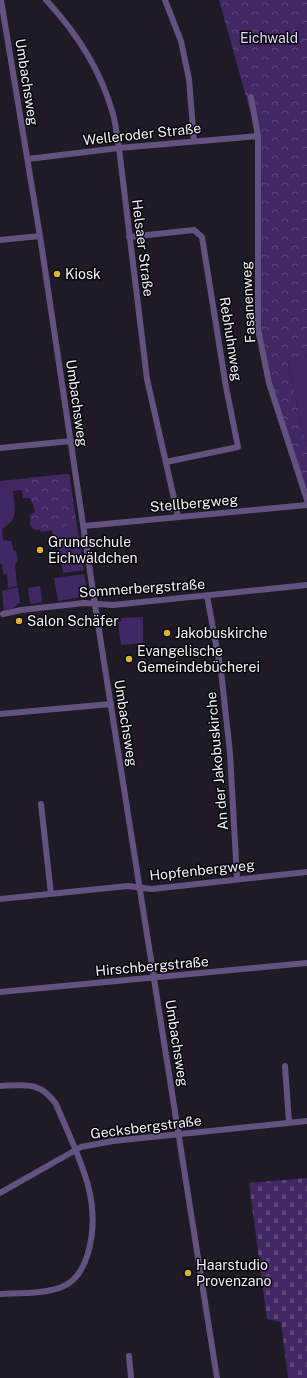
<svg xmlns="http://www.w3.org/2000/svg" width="307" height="1378" font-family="'Public Sans',sans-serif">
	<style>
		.grass { fill: #412764 }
		.forest { fill: url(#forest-crowns) }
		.cemetery { fill: url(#cemetery-stones) }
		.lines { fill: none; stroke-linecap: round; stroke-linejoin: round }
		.street { stroke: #635180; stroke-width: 6 }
		.poi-dot { fill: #dab333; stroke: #08070b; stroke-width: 1.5 }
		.labels { text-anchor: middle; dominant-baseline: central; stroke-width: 3; stroke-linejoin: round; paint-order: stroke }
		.park-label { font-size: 14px; fill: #e2d4fc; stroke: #08070b }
		.street-label { font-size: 14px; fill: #f2f0f7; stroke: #08070b }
		.poi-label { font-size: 14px; fill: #f2f0f7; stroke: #08070b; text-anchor: start }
	</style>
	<defs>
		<pattern id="forest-crowns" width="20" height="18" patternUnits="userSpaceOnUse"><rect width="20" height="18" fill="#412764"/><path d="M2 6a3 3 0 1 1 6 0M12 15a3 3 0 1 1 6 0" fill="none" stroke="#5d477b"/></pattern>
		<pattern id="cemetery-stones" width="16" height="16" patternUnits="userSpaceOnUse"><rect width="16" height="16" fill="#412764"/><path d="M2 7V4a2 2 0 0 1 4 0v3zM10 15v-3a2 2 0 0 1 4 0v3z" fill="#5d477b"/></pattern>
	</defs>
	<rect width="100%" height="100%" fill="#1f1b26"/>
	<!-- grass -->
	<path class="grass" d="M 307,355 L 307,448 L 287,361 Z
		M 69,474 L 84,570 L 63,573 L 57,538 L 53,538 L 52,530 L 41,532 L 32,498 L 23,498 L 22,490 L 13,491 C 15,509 19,519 2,529 L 3,540 L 11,541 L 14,551 L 16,551 L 18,562 L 15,564 L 17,586 L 8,588 L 7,574 L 3,574 L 2,564 L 0,564 L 0,481 Z
		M 84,574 L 88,596 L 58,601 L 54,578 Z
		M 40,586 L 42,602 L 30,604 L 28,588 Z
		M 18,587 L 20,602 L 14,608 L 5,610 L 4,613 L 2,591 Z
		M 143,617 L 143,643 L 121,645 L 118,622 L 122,621 L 121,618 Z"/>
	<!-- forest -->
	<path class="forest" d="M 219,0 L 307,0 L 307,355 L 287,361 L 307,448 L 307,510 L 257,329 L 256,132 Z
		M 69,474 L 76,523 L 66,525 L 61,529 L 38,530 L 33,529 L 30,524 L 30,516 L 35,512 C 33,501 27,496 24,485 L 28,482 L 27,478 Z"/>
	<!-- cemetery -->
	<path class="cemetery" d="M 307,1178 L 307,1378 L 288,1378 L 281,1322 L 267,1319 L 249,1183 Z"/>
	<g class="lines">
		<!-- street -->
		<path class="street" d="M 1,0 L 40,236 L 95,605 L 217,1378
			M 46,0 C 76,32 101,71 113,114 C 116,125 117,137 119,148 L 147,379 L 178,516
			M 165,0 L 181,41 L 189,79 L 194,141
			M 251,97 L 258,136 L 258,329 L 269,383 L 307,500
			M 28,159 L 119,148 L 258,136
			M 129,237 L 194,230 L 202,237 L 226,387 L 238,447 L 166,462
			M 0,240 L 40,236
			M 0,448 L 71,441
			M 84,526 L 307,505
			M 207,596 L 221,671 L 230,753 L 237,878
			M 3,614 L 21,610 L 84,603 L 113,605 L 307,585
			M 0,714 L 111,704
			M 41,804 L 51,894
			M 0,899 L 128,886 L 152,889 L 307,872
			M 0,992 L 307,963
			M 285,1066 L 289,1123
			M 0,1086 C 26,1085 40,1081 56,1104 C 76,1153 104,1199 88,1253 C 84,1267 77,1280 64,1286 C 47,1294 19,1293 0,1294
			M 0,1193 L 81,1147 L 113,1141 L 307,1121
			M 129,1356 L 131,1378"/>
	</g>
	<!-- markers -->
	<g class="poi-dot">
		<circle cx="57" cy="274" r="4"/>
		<circle cx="40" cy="550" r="4"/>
		<circle cx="19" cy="621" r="4"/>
		<circle cx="167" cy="633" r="4"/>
		<circle cx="129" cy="659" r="4"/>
		<circle cx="188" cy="1273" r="4"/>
	</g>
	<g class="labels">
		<!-- park labels -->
		<g class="park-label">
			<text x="269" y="38">Eichwald</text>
		</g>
		<!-- street labels -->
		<g class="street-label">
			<text transform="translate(27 82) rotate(81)">Umbachsweg</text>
			<text transform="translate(142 134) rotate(-6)">Welleroder Straße</text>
			<text transform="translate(143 248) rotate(83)">Helsaer Straße</text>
			<text transform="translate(248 302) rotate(-93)">Fasanenweg</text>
			<text transform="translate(231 339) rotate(81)">Rebhuhnweg</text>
			<text transform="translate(77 403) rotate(82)">Umbachsweg</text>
			<text transform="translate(194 503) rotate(-5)">Stellbergweg</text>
			<text transform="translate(142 588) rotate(-4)">Sommerbergstraße</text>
			<text transform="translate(126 723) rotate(81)">Umbachsweg</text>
			<text transform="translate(217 761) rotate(-95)">An der Jakobuskirche</text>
			<text transform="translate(202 870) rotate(-6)">Hopfenbergweg</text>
			<text transform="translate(152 966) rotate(-5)">Hirschbergstraße</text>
			<text transform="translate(177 1043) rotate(81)">Umbachsweg</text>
			<text transform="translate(146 1127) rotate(-7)">Gecksbergstraße</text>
		</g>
		<!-- poi labels -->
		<g class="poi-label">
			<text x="65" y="274">Kiosk</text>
			<text x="48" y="542">Grundschule<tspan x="48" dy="16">Eichwäldchen</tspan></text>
			<text x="27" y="621">Salon Schäfer</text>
			<text x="175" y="633">Jakobuskirche</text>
			<text x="137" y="651">Evangelische<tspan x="137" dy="16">Gemeindebücherei</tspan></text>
			<text x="196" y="1265">Haarstudio<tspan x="196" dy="16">Provenzano</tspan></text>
		</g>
	</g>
</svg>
